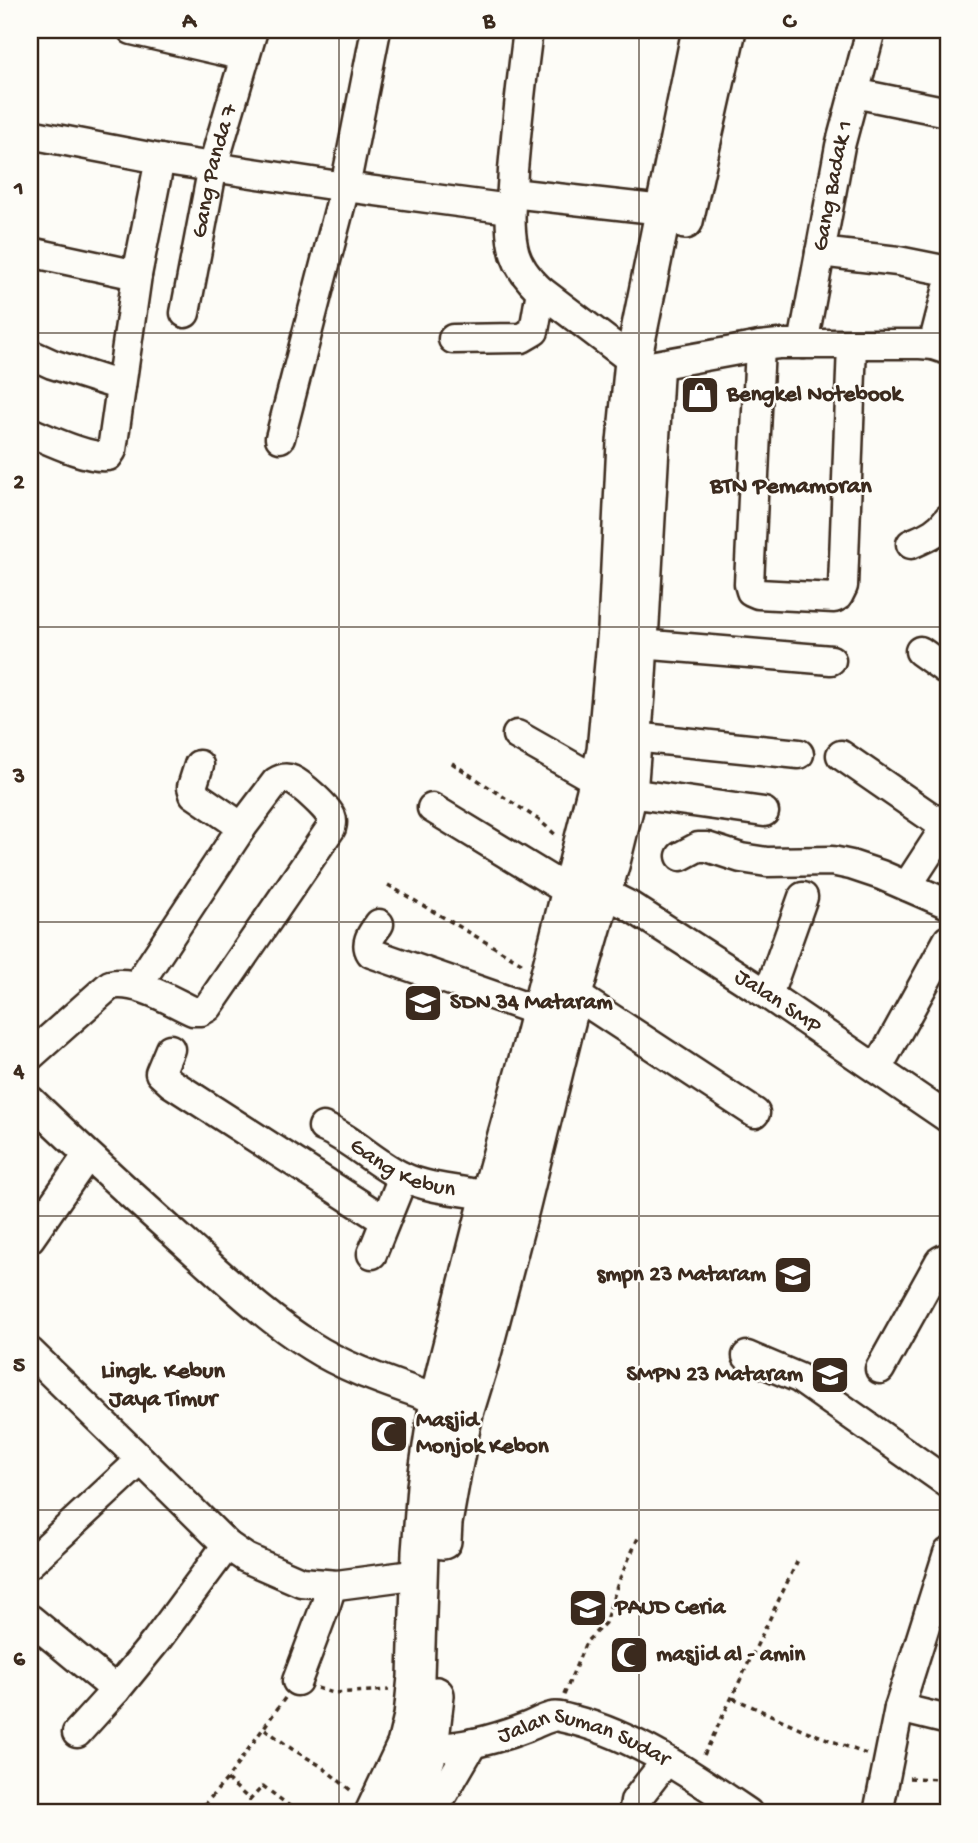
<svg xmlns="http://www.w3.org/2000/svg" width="978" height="1843" font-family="'Gochi Hand',sans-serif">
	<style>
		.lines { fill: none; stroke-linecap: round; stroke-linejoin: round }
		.minor-casing { stroke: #3b2a1e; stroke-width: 33 }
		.major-casing { stroke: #3b2a1e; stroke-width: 40 }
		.path { stroke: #3b2a1e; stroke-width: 3.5; stroke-dasharray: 5 5; stroke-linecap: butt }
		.minor { stroke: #fdfcf7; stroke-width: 28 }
		.major { stroke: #fdfcf7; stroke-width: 35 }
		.grid { fill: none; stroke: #3b2a1e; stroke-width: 2; stroke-opacity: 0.55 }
		.labels { text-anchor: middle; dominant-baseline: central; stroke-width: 5; stroke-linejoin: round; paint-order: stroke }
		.street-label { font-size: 23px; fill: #3b2a1e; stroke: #fdfcf7 }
		.poi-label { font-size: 23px; font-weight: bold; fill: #3b2a1e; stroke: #fdfcf7; text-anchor: start }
		.neighbourhood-label { font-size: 24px; font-weight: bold; fill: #3b2a1e; stroke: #fdfcf7 }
		.neatline { fill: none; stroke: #3b2a1e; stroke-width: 2.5 }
		.grid-label { font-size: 23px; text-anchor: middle; font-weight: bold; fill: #3b2a1e }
	</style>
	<rect width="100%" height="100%" fill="#fdfcf7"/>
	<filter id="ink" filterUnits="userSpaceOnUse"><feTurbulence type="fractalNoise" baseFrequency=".0143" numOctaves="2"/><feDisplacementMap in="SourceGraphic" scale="14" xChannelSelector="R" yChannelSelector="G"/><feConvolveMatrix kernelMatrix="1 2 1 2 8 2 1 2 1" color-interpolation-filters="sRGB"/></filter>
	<g filter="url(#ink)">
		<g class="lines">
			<!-- minor casing -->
			<g class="minor-casing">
				<g id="minor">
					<path d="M 132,30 L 245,56"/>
					<path d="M 528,30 C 522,76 517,123 513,170 C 512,195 508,221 513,246 C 516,264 528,279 541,291 L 633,361"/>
					<path d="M 854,93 L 948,112"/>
					<path d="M 30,134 L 160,159 L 345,187 L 510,209"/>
					<path d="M 512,193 L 663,210"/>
					<path d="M 30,252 L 137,275"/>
					<path d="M 820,252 L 898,261 L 948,271"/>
					<path id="s1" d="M 185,313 L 213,166 L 253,30"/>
					<path d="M 453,339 L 522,338 L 534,331 L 541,291"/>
					<path id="s2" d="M 803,344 L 840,146 L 871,30"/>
					<path d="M 933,345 L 948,287"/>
					<path d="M 760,346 L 749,584 L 751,591 L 758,594 L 834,598 L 838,596 L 843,586 L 852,345"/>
					<path d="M 30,354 L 52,364 L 121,386"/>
					<path d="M 656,365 L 760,346 L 779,344 L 920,344 L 933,345 L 948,350"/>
					<path d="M 30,432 C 49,440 88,459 108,456 L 112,450 L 137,275 L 160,159"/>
					<path d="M 280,438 L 345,187 L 376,30"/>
					<path d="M 911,544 C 927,537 938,533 948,519"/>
					<path d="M 640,644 L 831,660"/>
					<path d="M 920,651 L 948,671"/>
					<path d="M 517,735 L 598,781"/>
					<path d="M 634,737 L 799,754"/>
					<path d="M 841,755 L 948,829"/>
					<path d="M 199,765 L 192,787 L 194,794 L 242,827"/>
					<path d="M 629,793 L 764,812"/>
					<path d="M 432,808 L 570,892"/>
					<path d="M 681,856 L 698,847 L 707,847 L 741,858 L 767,862 L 832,861 L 851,865 L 881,875 L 948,904"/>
					<path d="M 907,886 L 948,823"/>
					<path id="s3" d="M 604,893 L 628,905 L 768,995 L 948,1118"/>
					<path d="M 379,924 C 373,933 364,942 371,953 L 540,1012"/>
					<path d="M 574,994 L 755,1113"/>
					<path d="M 768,995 L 803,897"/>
					<path d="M 170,1049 L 160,1073 L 171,1083 L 384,1220"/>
					<path d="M 30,1056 L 110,985 C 136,979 169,1000 193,1011 L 201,1011 L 208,1007 L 331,828 C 332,823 333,822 331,817 C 328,808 301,784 292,780 C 286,777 282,778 276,782 L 242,827 L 137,986"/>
					<path d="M 877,1069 L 948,940"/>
					<path d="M 30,1100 C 84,1152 139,1202 195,1252 C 232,1285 269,1320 311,1346 C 350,1371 395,1384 438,1400"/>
					<path id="s4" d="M 323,1127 C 352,1139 374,1163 403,1177 C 429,1189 461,1190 489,1196"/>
					<path d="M 30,1238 L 87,1156"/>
					<path d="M 372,1254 L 403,1177"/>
					<path d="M 30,1352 L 141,1460"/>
					<path d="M 747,1356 L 799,1378 L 948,1483"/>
					<path d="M 880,1369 L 940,1261 L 948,1257"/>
					<path d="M 30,1563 L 141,1460 L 227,1545"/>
					<path d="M 30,1619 L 116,1690"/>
					<path d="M 297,1681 L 326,1604 L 332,1585"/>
					<path d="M 899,1708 L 948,1720"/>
					<path d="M 77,1733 L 116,1690 L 156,1641 L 227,1545 L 246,1558 L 301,1582 L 337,1585 L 420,1574"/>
					<path id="s5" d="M 411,1746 C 450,1752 491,1741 527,1727 C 535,1724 543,1719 552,1717 C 558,1715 566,1719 573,1720 C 636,1736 695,1777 748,1813"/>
					<path d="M 432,1813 L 473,1743"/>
					<path d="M 636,1813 L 634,1809 L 635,1801 L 666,1761"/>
					<path d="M 878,1813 L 899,1708 L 948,1553"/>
				</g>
			</g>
			<!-- major casing -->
			<g class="major-casing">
				<path id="major" d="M 685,221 L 728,30
					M 443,1541 L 444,1523 L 453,1472 L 465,1413 L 481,1361 L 521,1209 L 574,994 L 612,862 L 629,793 L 637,694 L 655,376
					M 373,1813 L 405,1745 L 412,1716 L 416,1677 L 420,1552 L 425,1486 L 438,1400 L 445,1369 L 489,1196 L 531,1045 L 605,751 L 616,629 L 625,442 L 633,361 L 700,30
					M 403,1813 L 423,1771 L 430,1749 L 436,1695"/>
			</g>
			<!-- path -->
			<path class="path" d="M 452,763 L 539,820 L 557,836
				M 388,885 L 525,965
				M 317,1688 L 333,1693 L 389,1690
				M 564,1695 L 586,1642 L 605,1623 L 618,1583 L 638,1538
				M 733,1698 L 804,1730 L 866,1754
				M 265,1729 L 292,1749 L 321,1766 L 354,1793
				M 704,1755 L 799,1558
				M 909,1778 L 948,1779
				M 227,1779 L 250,1800 L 263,1786 L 291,1807 L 285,1813
				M 197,1813 L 227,1779 L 285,1698"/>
			<!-- minor -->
			<use href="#minor" class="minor"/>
			<!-- major -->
			<use href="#major" class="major"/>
		</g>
	</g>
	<!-- grid -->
	<path class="grid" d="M 339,30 L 339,1813M 639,30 L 639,1813M 30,333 L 948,333M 30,627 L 948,627M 30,922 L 948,922M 30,1216 L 948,1216M 30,1510 L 948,1510"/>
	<!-- icons -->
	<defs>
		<g id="shop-square" transform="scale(2.0125)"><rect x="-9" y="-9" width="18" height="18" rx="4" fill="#3b2a1e" stroke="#fdfcf7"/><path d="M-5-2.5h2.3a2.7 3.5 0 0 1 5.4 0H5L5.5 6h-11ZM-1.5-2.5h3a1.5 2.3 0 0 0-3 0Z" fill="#fff"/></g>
		<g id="school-square" transform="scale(2.0125)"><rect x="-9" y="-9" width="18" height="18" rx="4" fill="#3b2a1e" stroke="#fdfcf7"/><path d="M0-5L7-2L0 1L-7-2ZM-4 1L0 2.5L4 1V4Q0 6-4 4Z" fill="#fff"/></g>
		<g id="mosque-square" transform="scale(2.0125)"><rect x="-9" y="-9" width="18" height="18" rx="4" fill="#3b2a1e" stroke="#fdfcf7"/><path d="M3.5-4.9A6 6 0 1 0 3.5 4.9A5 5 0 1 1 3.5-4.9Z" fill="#fff"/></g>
	</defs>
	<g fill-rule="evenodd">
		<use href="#shop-square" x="700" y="395"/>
		<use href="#school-square" x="423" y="1003"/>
		<use href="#school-square" x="793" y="1275"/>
		<use href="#school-square" x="830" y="1375"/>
		<use href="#mosque-square" x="389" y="1434"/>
		<use href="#school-square" x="588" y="1608"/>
		<use href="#mosque-square" x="629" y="1655"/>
	</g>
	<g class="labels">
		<!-- street labels -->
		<g class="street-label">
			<text stroke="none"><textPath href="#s1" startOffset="145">Gang Panda 7</textPath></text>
			<text stroke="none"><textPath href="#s2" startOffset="161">Gang Badak 1</textPath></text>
			<text stroke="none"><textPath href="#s3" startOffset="205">Jalan SMP</textPath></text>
			<text stroke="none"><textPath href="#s4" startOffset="91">Gang Kebun</textPath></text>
			<text stroke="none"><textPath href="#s5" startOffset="180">Jalan Suman Sudar</textPath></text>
		</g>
		<!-- poi labels -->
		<g class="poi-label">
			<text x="727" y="395">Bengkel Notebook</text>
			<text x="450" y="1003">SDN 34 Mataram</text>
			<text x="766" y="1275" text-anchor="end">smpn 23 Mataram</text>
			<text x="803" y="1375" text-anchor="end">SMPN 23 Mataram</text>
			<text x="416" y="1421">Masjid<tspan x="416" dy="26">Monjok Kebon</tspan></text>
			<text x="615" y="1608">PAUD Ceria</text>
			<text x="656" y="1655">masjid al - amin</text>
		</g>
		<!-- neighbourhood labels -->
		<g class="neighbourhood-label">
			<text x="791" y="487">BTN Pemamoran</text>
			<text x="163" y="1372">Lingk. Kebun<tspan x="163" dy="28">Jaya Timur</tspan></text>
		</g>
	</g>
	<!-- margin -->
	<rect width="978" height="1843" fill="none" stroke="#fdfcf7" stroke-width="77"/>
	<rect x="38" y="38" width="902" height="1766" class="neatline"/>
	<g class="grid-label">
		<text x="189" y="27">A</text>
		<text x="489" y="27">B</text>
		<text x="789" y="27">C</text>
		<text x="19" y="194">1</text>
		<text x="19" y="488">2</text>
		<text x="19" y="782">3</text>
		<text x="19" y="1077">4</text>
		<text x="19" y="1371">5</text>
		<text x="19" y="1665">6</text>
	</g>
</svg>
